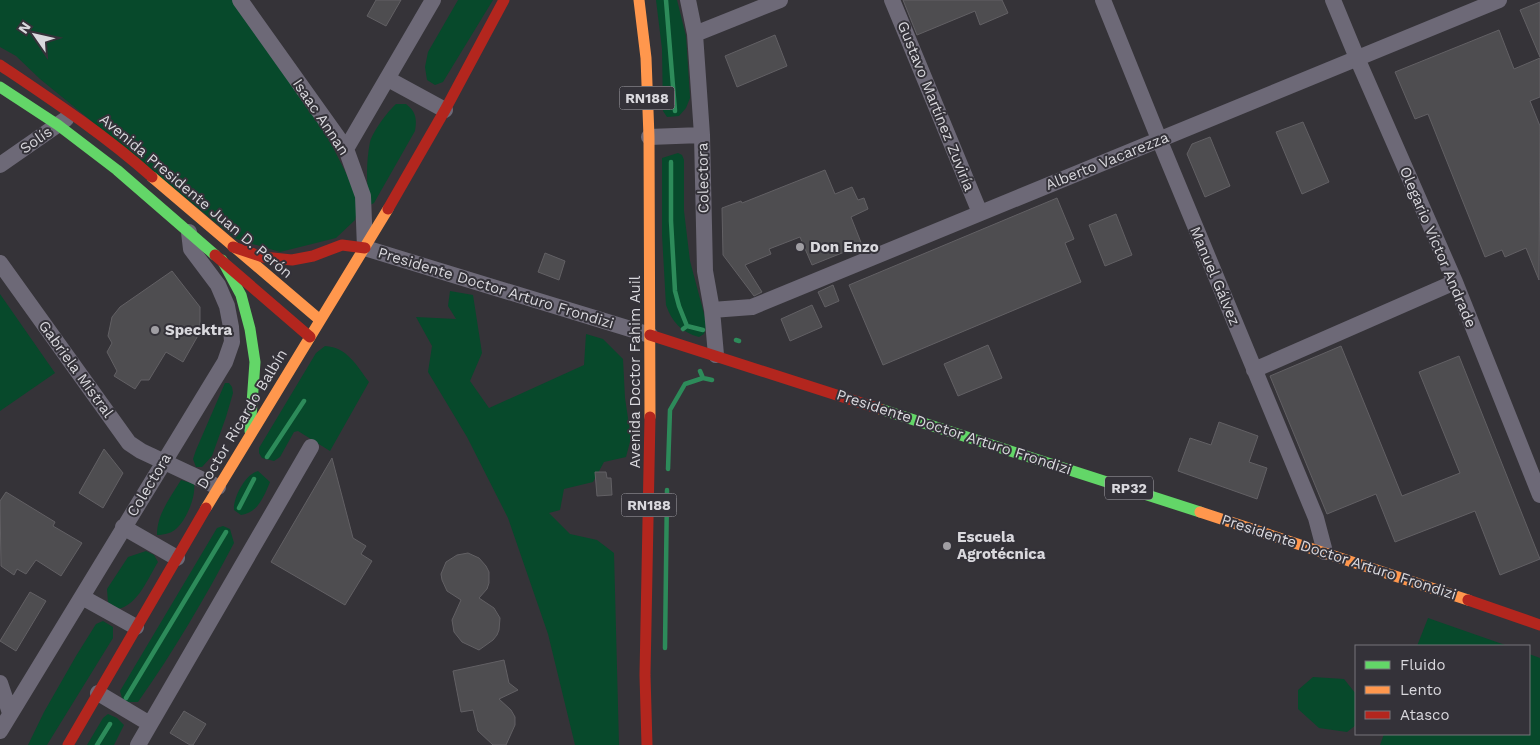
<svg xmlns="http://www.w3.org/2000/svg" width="1540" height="745" font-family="'Work Sans',sans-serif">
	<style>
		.green { fill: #07492b }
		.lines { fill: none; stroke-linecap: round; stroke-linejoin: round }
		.stream { stroke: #2d8b5a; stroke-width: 4.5 }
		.building { fill: #4e4d50; stroke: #626064 }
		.street { stroke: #6d6977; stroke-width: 16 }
		.fast { stroke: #63d668; stroke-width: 11 }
		.slow { stroke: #ff974d; stroke-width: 11 }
		.jam { stroke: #b3261e; stroke-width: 11 }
		.poi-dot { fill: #a09ea3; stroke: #343239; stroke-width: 2 }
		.labels { text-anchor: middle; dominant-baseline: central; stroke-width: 4; stroke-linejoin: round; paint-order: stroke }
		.shield { fill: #343239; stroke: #a8a6ac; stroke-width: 1 }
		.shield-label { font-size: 14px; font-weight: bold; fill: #d9d8dd }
		.street-label { font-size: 15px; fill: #d9d8dd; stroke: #343239 }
		.poi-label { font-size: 15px; font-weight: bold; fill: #d9d8dd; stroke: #343239; text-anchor: start }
	</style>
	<rect width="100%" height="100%" fill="#353338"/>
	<!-- green -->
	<path class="green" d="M 0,0 L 234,0 L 323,128 L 347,175 L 359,204 L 355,220 L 336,238 L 280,252 L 236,239 L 40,79 L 16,56 L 0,47 Z
		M 458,0 L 493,0 L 443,82 L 435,85 L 427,80 L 425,67 L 428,52 Z
		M 656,0 L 677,0 L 686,36 L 690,98 L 686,108 L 679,116 L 667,117 L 663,111 L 662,49 Z
		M 396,104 L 406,104 C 416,112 417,118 415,131 L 374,203 L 370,205 C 366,185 366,162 370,142 C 373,131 388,111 396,104 Z
		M 678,153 L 682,155 L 684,160 L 684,211 L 690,261 L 707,325 L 704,334 L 699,337 C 681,332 672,322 666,305 L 662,235 L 662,158 Z
		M 450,291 L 473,295 L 482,353 L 470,381 L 489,408 L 584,365 L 586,334 L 603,339 L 623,359 L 625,398 L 631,438 L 626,457 L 604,462 L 593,482 L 564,489 L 560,510 L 549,513 L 570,534 L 597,540 L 614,553 L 619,745 L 575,745 L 548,634 L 508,518 L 467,437 L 428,372 L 432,346 L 416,317 L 456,319 L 448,306 Z
		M 0,294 L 55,373 L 0,411 Z
		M 325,346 C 347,347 357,366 369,382 L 330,451 L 298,431 L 294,432 L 280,457 L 274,461 L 262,458 L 259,453 L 259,448 L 316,353 Z
		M 225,383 L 229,383 L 232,387 L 233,393 L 226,417 L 212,456 L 202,467 L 196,467 L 193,459 L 196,450 Z
		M 258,471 L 270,482 C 264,496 258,513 241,515 L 234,510 C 233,498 245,474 258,471 Z
		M 181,480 L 194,484 C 196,496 187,518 178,527 C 173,533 164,535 157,535 C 157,514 170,498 181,480 Z
		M 223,526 L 230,529 L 234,543 C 205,598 174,651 138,702 L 128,702 L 122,698 L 120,691 L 217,528 Z
		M 146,551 L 154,555 L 158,562 C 148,578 138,605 118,609 L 108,602 L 107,589 L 128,557 Z
		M 1428,618 L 1508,646 L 1417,646 Z
		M 103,621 L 113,627 L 113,638 L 47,745 L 28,745 L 44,712 L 76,656 L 96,624 Z
		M 1529,654 L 1540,658 L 1540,745 L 1380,745 L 1384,734 L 1529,734 Z
		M 1313,677 L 1344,679 L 1356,694 L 1356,725 L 1347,732 L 1319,728 L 1298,709 L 1298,690 Z
		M 108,714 L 117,718 L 124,725 L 114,745 L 87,745 L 103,718 Z"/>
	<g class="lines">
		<!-- stream -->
		<path class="stream" d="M 666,0 L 675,111
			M 671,162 L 671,221 L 675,291 L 679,306 L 687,326 L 683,329
			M 687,326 L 703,330
			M 736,340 L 739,341
			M 700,371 L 703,378 L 712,380
			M 267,457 L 304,401
			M 668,469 L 670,410 L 685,384 L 703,378
			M 239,508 L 254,479
			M 665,648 L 667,490
			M 126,698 L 226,532
			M 97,745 L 110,724"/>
	</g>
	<!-- building -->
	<path class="building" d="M 376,0 L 401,0 L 386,26 L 367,16 Z
		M 903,0 L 1002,0 L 1008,13 L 980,25 L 975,11 L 917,35 Z
		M 1540,2 L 1540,57 L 1520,10 Z
		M 1499,30 L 1514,69 L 1540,58 L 1540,97 L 1530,101 L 1540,126 L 1539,280 L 1526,248 L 1505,257 L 1502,250 L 1485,257 L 1428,114 L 1415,119 L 1395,72 Z
		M 775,35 L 787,66 L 737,87 L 725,56 Z
		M 1303,122 L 1329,182 L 1302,194 L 1276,132 Z
		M 1210,137 L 1230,186 L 1205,197 L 1187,154 L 1192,144 Z
		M 825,170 L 835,194 L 852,187 L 858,200 L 864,198 L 868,209 L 851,217 L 862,245 L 812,265 L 800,237 L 769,249 L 771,254 L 745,265 L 762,292 L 754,296 L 723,255 L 722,208 L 741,201 L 742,203 Z
		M 1057,198 L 1074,239 L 1065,243 L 1081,282 L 883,365 L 849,285 Z
		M 1116,214 L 1132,255 L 1105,266 L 1089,225 Z
		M 545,253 L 565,261 L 559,280 L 538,272 Z
		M 172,271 L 200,307 L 200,332 L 183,362 L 166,352 L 149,380 L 141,380 L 135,389 L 114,376 L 117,371 L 107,352 L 112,343 L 108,336 L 112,317 L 120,307 Z
		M 833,285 L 839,301 L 825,307 L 818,292 Z
		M 812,305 L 822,327 L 790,341 L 781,319 Z
		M 988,345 L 1002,378 L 958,396 L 944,364 Z
		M 1341,346 L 1402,496 L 1460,473 L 1419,372 L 1459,356 L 1540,559 L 1500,575 L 1475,511 L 1395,542 L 1376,494 L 1327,514 L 1270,376 Z
		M 1219,422 L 1258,436 L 1249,462 L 1267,468 L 1257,499 L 1178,471 L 1190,438 L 1211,445 Z
		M 104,449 L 123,473 L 103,508 L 79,493 Z
		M 332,458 L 353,538 L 366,546 L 361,554 L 372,561 L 345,605 L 271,562 Z
		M 595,472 L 606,472 L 607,478 L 611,478 L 612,495 L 597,496 Z
		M 6,492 L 55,522 L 53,526 L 82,543 L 61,576 L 36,560 L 26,574 L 17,569 L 14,575 L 1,566 L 0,501 Z
		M 468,553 L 479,558 L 486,566 L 489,572 L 489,583 L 487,589 L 479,598 L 494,608 L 500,618 L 499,630 L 497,635 L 493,640 L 479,650 L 462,642 L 454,632 L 452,620 L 461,600 L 447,591 L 442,580 L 441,574 L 446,562 L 457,555 Z
		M 30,592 L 46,601 L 16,651 L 0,641 Z
		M 504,660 L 509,683 L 518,690 L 499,699 L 511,710 L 515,717 L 515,725 L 506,745 L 493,745 L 478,731 L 473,710 L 461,712 L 453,671 Z
		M 184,711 L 206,724 L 193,745 L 190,745 L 170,733 Z"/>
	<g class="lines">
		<!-- street -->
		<path class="street" d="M 240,0 L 346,149 L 363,196 L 365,248 L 650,335
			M 688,0 L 695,34 L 702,135 L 705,271 L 712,310 L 716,355
			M 892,0 L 980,213
			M 1103,0 L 1159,139 L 1316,518 L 1325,552
			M 1333,0 L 1357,58 L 1455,282 L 1540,495
			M 695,34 L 780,0
			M 388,79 L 445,110
			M 649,137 L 702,135
			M 346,149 L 433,0
			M 0,165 L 66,119
			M 0,263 L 129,443 L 141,451 L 218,487
			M 712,310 L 752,307 L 1499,0
			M 1254,370 L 1455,282
			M 123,527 L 177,558
			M 82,597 L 136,627
			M 0,683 L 10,713
			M 98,693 L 150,724
			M 0,731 L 225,362 L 232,342 L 231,327 L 227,306 L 218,285 L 191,249 L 189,232
			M 138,745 L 311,447"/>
		<!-- fast -->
		<path class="fast" d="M 0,87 L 58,125 L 117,170 L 215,255
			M 222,260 L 241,295 L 250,329 L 255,362 L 250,431
			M 880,409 L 1200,512"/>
		<!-- slow -->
		<path class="slow" d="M 639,0 L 646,58 L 649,137 L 650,417
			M 152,177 L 320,320
			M 206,508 L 388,209
			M 1200,512 L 1468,600"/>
		<!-- jam -->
		<path class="jam" d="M 0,65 C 52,100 105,135 152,177
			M 388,209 L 445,110 L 504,0
			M 233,247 L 263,257 L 292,260 L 313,256 L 342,245 L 365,248
			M 215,255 L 310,337
			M 650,335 L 880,409
			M 1468,600 L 1540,625
			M 68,745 L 206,508
			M 647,745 L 645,675 L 650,417"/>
	</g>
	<!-- markers -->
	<g class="poi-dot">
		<circle cx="800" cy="247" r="5"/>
		<circle cx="155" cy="330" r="5"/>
		<circle cx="947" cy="546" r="5"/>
	</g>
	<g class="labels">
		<!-- shield labels -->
		<g class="shield">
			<rect x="619.5" y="86.5" width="55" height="23" rx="4"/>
			<rect x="1105" y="476.5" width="48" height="23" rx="4"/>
			<rect x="621.5" y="493.5" width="55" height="23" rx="4"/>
		</g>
		<g class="shield-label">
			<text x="647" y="98">RN188</text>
			<text x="1129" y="488">RP32</text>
			<text x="649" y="505">RN188</text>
		</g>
		<!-- street labels -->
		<g class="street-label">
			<text transform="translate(936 106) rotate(68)">Gustavo Martínez Zuviría</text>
			<text transform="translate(321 117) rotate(56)">Isaac Annan</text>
			<text transform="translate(36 140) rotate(-35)">Solís</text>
			<text transform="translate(1107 161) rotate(-22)">Alberto Vacarezza</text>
			<text transform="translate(703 178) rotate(-91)">Colectora</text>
			<text transform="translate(196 196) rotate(40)">Avenida Presidente Juan D. Perón</text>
			<text transform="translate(1438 247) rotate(67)">Olegario Víctor Andrade</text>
			<text transform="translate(1215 276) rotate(67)">Manuel Gálvez</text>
			<text transform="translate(496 288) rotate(17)">Presidente Doctor Arturo Frondizi</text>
			<text transform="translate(76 369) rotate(54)">Gabriela Mistral</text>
			<text transform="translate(635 372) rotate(-90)">Avenida Doctor Fahim Auil</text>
			<text transform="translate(242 419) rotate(-59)">Doctor Ricardo Balbín</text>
			<text transform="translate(954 432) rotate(18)">Presidente Doctor Arturo Frondizi</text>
			<text transform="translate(149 485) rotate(-59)">Colectora</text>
			<text transform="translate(1339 557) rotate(18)">Presidente Doctor Arturo Frondizi</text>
		</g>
		<!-- poi labels -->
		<g class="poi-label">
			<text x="810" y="247">Don Enzo</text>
			<text x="165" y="330">Specktra</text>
			<text x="957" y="537">Escuela<tspan x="957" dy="17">Agrotécnica</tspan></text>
		</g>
	</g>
	<!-- legend -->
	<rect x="1355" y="645" width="175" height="90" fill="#343239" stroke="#76747b"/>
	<rect x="1365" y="661" width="25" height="8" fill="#63d668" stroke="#76747b"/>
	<text x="1400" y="670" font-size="15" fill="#d9d8dd">Fluido</text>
	<rect x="1365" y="686" width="25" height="8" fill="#ff974d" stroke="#76747b"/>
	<text x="1400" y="695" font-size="15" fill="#d9d8dd">Lento</text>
	<rect x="1365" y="711" width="25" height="8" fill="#b3261e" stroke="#76747b"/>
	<text x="1400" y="720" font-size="15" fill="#d9d8dd">Atasco</text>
	<!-- north arrow -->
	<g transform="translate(35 35) rotate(304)" stroke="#343239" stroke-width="4" paint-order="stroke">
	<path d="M0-4L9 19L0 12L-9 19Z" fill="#d9d8dd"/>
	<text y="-8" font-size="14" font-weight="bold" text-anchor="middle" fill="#d9d8dd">N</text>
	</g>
</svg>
